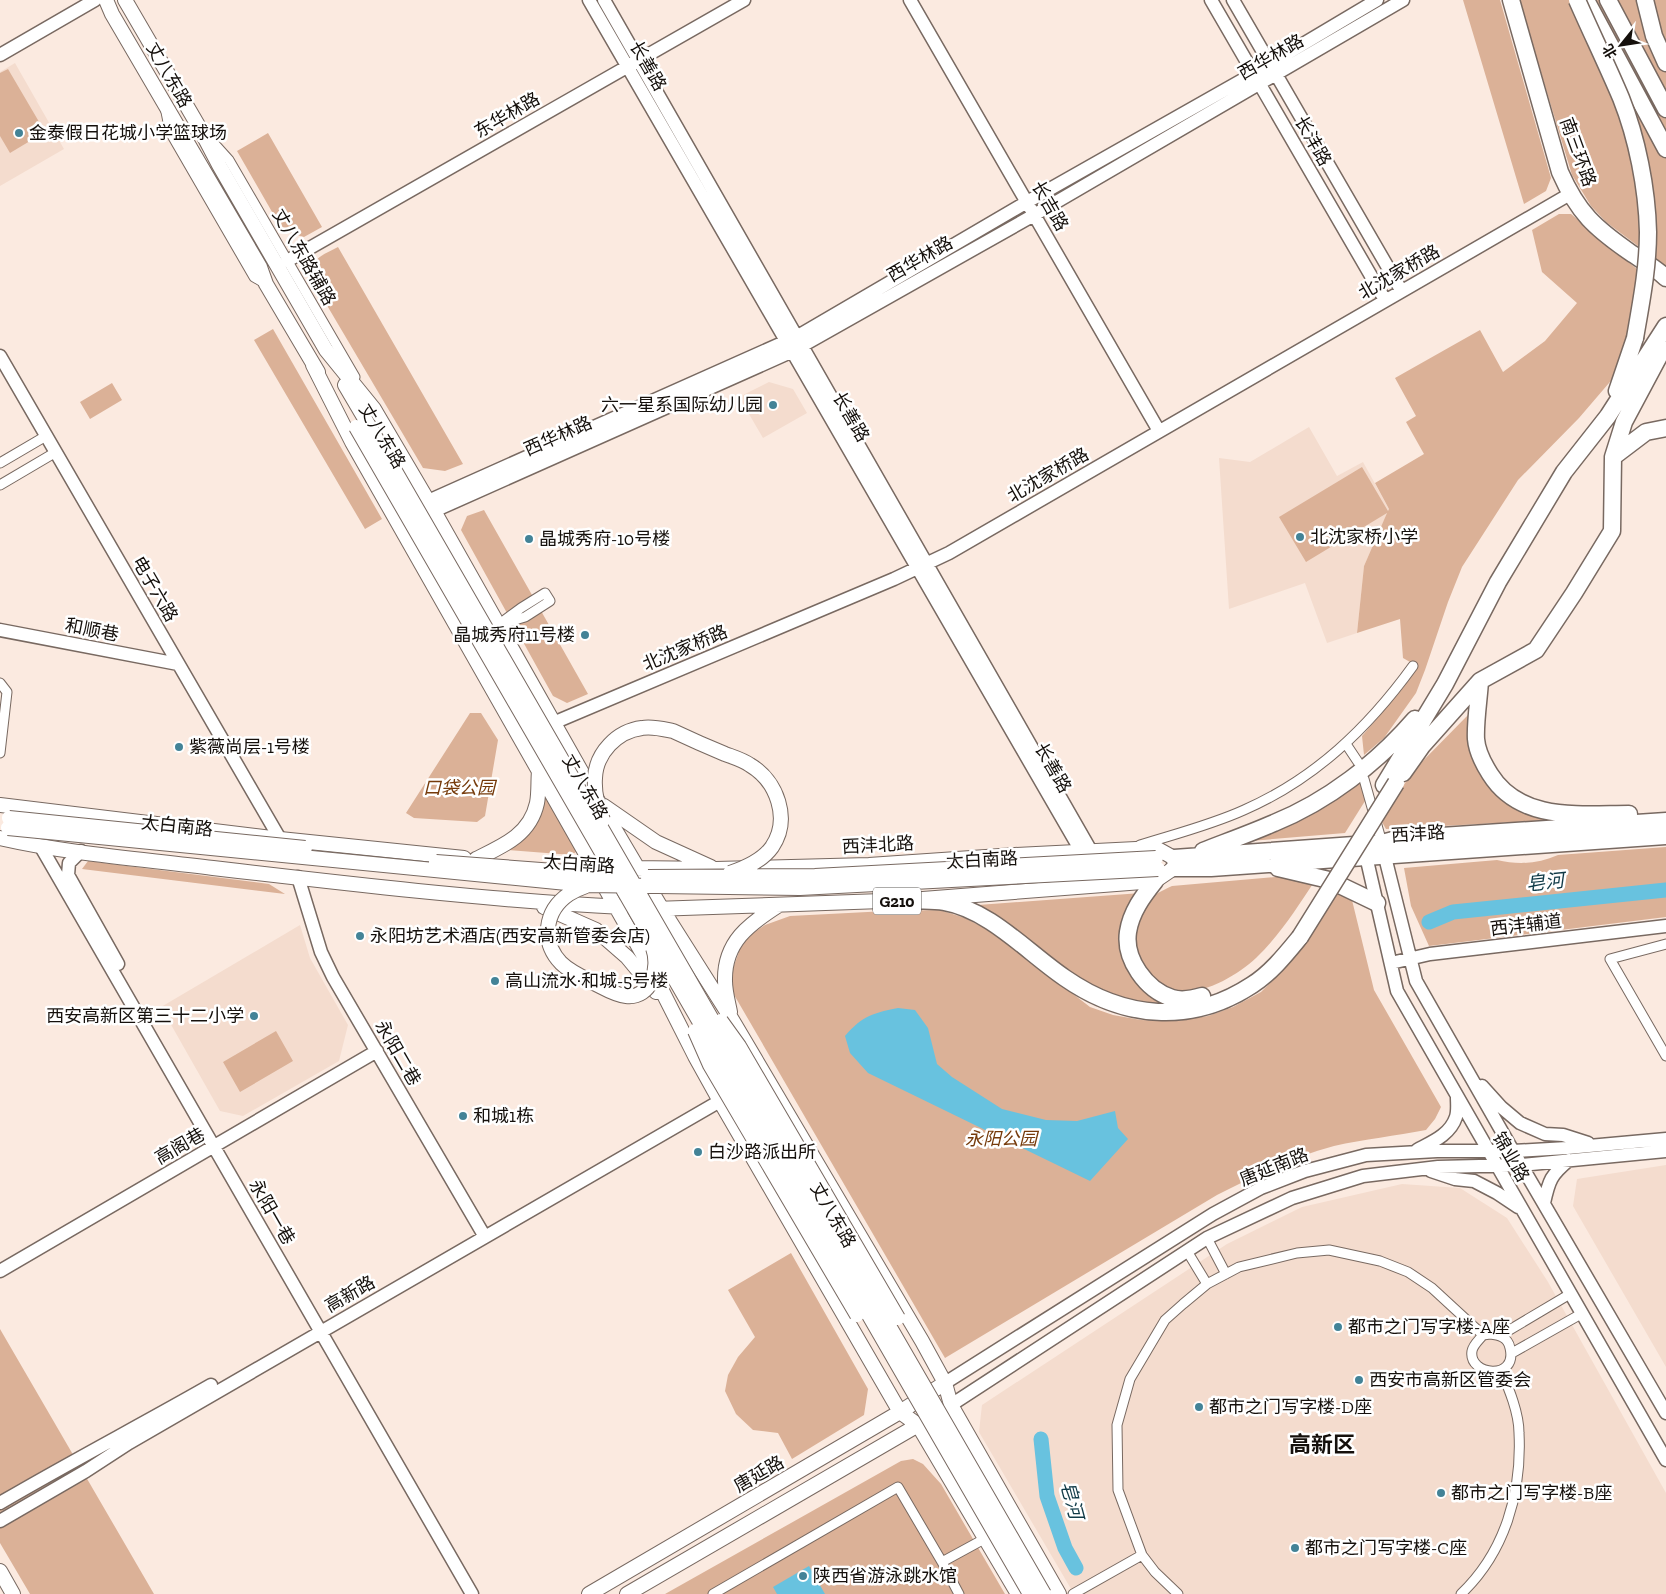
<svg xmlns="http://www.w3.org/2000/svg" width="1666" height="1594" font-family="'Zilla Slab','Noto Sans SC',serif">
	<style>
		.built { fill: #f4dcce }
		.green { fill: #dbb197 }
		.water { fill: #68c2df }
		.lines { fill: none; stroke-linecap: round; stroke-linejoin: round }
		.river { stroke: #68c2df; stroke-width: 15 }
		.street-casing { stroke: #786961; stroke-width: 11 }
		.secondary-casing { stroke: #786961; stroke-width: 15 }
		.primary-casing { stroke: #786961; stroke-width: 16 }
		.highway-casing { stroke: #786961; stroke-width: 19 }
		.street { stroke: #fff; stroke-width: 9 }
		.secondary { stroke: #fff; stroke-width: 12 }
		.primary { stroke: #fff; stroke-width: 14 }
		.highway { stroke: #fff; stroke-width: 16 }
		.primary-bridge-casing { stroke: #786961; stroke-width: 16; stroke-linecap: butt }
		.highway-bridge-casing { stroke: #786961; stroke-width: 19; stroke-linecap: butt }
		.primary-bridge { stroke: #fff; stroke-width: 14 }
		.highway-bridge { stroke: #fff; stroke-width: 16 }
		.poi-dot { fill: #438397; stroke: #fff; stroke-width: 2 }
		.labels { text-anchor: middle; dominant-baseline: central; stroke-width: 5; stroke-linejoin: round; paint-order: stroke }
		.shield { fill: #fff; stroke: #5b5855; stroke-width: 1 }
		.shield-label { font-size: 16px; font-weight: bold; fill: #15100c }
		.street-label { font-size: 18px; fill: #15100c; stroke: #fff }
		.poi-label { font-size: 18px; fill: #15100c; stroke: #fff; text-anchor: start }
		.park-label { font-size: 18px; font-style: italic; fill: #753a0a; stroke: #fff }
		.water-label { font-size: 19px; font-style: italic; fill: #103a47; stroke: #fff }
		.district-label { font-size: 22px; font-weight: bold; fill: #15100c; stroke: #fff }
	</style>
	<rect width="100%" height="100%" fill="#fbeae0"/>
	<!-- built -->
	<path class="built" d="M 15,63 L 64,149 L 0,186 L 0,72 Z
		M 769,382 L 793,389 L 807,413 L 763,438 L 739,397 Z
		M 1309,427 L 1337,476 L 1363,462 L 1389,509 L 1364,566 L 1357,633 L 1327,643 L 1305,583 L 1229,609 L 1219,458 L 1250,462 Z
		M 300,925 L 310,958 L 348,1025 L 339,1061 L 243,1116 L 220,1111 L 161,1007 Z
		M 1666,1165 L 1666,1367 L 1573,1206 L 1577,1179 Z
		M 1402,1184 L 1460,1188 L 1507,1218 L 1548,1282 L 1666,1493 L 1666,1594 L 1074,1594 L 979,1432 L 982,1405 L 1227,1244 L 1302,1207 Z"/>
	<!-- green -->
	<path class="green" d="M 1463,0 L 1500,0 L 1551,178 L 1546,191 L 1524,204 Z
		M 1519,0 L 1666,0 L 1666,267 L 1606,222 L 1591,206 L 1572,175 Z
		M 8,69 L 45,132 L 10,153 L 0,136 L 0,73 Z
		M 268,133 L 322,227 L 304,237 L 283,231 L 237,151 Z
		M 1559,214 L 1571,214 L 1638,270 L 1635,298 L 1629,327 L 1615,376 L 1579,418 L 1518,480 L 1462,567 L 1448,602 L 1425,670 L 1416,693 L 1384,738 L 1364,755 L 1362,736 L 1403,688 L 1417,666 L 1403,658 L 1400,619 L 1357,633 L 1364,566 L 1387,513 L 1306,562 L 1279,517 L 1362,467 L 1388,511 L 1389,509 L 1375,483 L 1424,454 L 1406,422 L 1416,416 L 1395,378 L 1480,330 L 1503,372 L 1545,341 L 1577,303 L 1542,272 L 1532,230 Z
		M 338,247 L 463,464 L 445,471 L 423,468 L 312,280 C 310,258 321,256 338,247 Z
		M 273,329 L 382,519 L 365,529 L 254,340 Z
		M 112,383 L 122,400 L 90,419 L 80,402 Z
		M 484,510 L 588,694 L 567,703 L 553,696 L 461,530 L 467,516 Z
		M 470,713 L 481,713 L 498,740 L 485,816 L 477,822 L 414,818 L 406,813 Z
		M 1468,715 L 1469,744 L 1477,766 L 1494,792 L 1520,810 L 1554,820 L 1386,829 L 1382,822 L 1411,773 Z
		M 1360,782 L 1365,801 L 1345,833 L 1250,841 L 1314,810 Z
		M 543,791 L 577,851 L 572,855 L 507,850 Z
		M 1666,847 L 1666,917 L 1429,946 L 1411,906 L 1404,868 L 1497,860 C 1518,865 1538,864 1558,855 Z
		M 88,861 L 269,884 L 285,894 L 82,869 Z
		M 1287,876 L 1314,882 C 1297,908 1279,936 1256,958 C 1236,977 1195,1000 1167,990 C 1150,984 1131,956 1133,938 C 1134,931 1141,912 1144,906 C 1150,895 1162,891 1172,886 Z
		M 1339,891 L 1351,896 L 1374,990 L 1441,1107 L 1435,1119 L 1426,1130 C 1396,1136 1364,1139 1334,1146 C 1293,1157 1254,1176 1217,1195 L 945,1358 L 733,993 L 732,971 L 740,949 L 750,935 L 765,925 L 790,916 L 887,911 L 940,910 L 965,918 L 994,933 L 1090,1007 L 1113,1015 L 1141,1020 L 1176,1021 L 1208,1016 L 1233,1007 L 1261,992 L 1286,967 Z
		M 1141,893 L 1125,948 L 1177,1004 L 1158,1004 L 1129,1002 L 1091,990 L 978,905 Z
		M 276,1031 L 293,1061 L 240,1092 L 223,1062 Z
		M 791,1253 L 868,1389 L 864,1415 L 792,1459 L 778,1433 L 753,1430 L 736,1414 L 725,1391 L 728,1375 L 738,1357 L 755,1337 L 728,1290 Z
		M 0,1329 L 154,1594 L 30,1594 L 0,1543 Z
		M 913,1459 L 923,1464 L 941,1484 L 1005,1594 L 665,1594 L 901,1461 Z"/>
	<!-- water -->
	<path class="water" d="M 898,1008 L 915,1010 L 928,1028 L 937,1064 L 952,1077 L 1002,1109 L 1046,1120 L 1077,1121 L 1115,1111 L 1118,1128 L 1128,1139 L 1090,1181 L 868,1073 L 850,1053 L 845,1036 C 862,1016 873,1013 898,1008 Z
		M 809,1566 L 825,1594 L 777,1594 L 773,1587 Z"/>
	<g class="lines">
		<!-- river -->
		<path class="river" d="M 1429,922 L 1453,912 L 1666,890
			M 1041,1439 L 1047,1496 L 1065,1548 L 1076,1568"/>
		<!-- street casing -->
		<g class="street-casing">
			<path id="street" d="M 166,112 L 170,132 L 254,277 L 266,284
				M 211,140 L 229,160 L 355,377
				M 0,463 L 46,436
				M 0,485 L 56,452
				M 545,593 L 550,601 L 525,617 L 498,625 L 521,608 Z
				M 0,683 L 7,692 L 0,753
				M 1346,744 L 1358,762
				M 1364,779 L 1382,843
				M 1140,845 C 1175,834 1211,825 1244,810 C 1315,779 1368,728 1413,666
				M 1666,944 L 1610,959 L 1666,1056
				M 1207,1238 L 1226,1274
				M 1187,1251 L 1207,1284
				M 1490,1334 C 1499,1335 1508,1337 1510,1348 C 1518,1381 1468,1376 1472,1351 C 1473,1345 1479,1340 1483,1335 Z
				M 1501,1335 L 1570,1294
				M 1512,1353 L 1581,1314
				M 942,1562 L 959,1594
				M 713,1594 L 898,1487 L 942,1562 L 986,1538
				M 1073,1594 L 1142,1555
				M 1178,1594 L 1155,1572 L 1142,1555 L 1118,1490 L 1117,1425 L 1130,1379 L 1165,1320 L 1183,1304 L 1207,1284 L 1239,1267 L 1297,1253 L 1329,1250 L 1380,1261 L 1408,1272 L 1432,1288 L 1483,1335
				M 1461,1594 C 1505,1552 1522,1493 1519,1433 C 1519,1413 1509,1389 1501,1370"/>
		</g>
		<!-- secondary casing -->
		<g class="secondary-casing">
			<path id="secondary" d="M 589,0 L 1081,851
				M 604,0 L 1091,851
				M 910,0 L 1159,431
				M 1211,0 L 1385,300
				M 1233,0 L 1401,290
				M 0,55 L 95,0
				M 287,261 L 744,0
				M 0,356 L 280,839
				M 428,501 L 798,336 L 1027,202 L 1253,74 L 1377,0
				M 434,511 L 793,351 L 1034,215 L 1403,0
				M 0,630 L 178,664
				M 546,726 L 894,579 L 949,553 L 1570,194
				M 41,847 L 472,1594
				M 81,851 L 69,863 L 68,875 L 118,964
				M 1366,856 L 1397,991 L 1666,1460
				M 1385,857 L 1416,981 L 1513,1151 L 1666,1413
				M 298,877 L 321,952 L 333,977 L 485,1237
				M 1391,963 L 1430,954 L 1666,926
				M 1482,1086 L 1501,1107 L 1520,1123 L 1545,1134 L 1563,1135 L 1588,1143
				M 1417,1150 C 1432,1142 1450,1135 1456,1117 C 1458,1111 1457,1103 1457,1097
				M 1431,1171 L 1455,1179 L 1474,1181 L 1497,1193 L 1518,1207
				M 1544,1203 C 1549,1180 1551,1175 1569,1160
				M 0,1271 L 377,1051
				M 945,1383 L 1213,1214 L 1261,1188 L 1305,1171 L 1366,1155 L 1437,1151 L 1513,1151 L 1567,1148 L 1666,1139
				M 951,1405 L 1207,1238 L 1292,1198 L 1363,1176 L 1438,1167 L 1521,1165 L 1666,1151
				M 0,1503 C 70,1462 141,1425 211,1385
				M 0,1521 L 86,1471 L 129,1443 L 720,1101"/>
		</g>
		<!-- primary casing -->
		<g class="primary-casing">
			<path id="primary" d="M 106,0 L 112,14 L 260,267 L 266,284 L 318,372
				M 125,0 L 199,127 L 219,165 L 326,350 L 374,409 L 434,511 L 598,801 L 662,909 L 731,1018 L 922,1341 L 945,1383 L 951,1405 L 1059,1594
				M 313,365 L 352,442 L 649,965 L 695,1056 L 720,1101 L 900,1412 L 918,1425 L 1018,1594
				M 345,385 L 365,419
				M 0,805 L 280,839 L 464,858
				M 604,806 L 656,842 L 711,867
				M 0,838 C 70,854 142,859 213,868 C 349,884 486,900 623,907
				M 476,859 C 503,846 530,835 537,803 C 539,793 538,781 539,771
				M 632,868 L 716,869 L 869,865 L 1015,855 L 1156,848 L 1174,858
				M 544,907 L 596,930 L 627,957 L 656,992
				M 654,909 L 910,900 L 1155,881 L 1174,868
				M 730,1012 C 728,1002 725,991 725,981 C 724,942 749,924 779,905
				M 0,1571 L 13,1594
				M 589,1594 L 900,1412 L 945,1383
				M 627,1594 L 925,1421"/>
		</g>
		<!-- highway casing -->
		<g class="highway-casing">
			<path id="highway" d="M 1511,0 L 1560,172 C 1578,213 1595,228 1631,253 C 1643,261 1656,268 1666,278
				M 1586,0 L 1666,149
				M 1608,0 L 1666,109
				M 1645,0 L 1654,36 L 1666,63
				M 1617,391 L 1635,338
				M 1613,457 L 1646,432 L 1666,428
				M 1480,681 C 1479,698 1475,723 1476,739 C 1477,752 1483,763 1490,774 C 1520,822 1579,814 1629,814
				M 1403,773 L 1422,746 L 1480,681 L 1536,650 L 1574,593 L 1612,531 L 1613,457 L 1624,422 L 1663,349
				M 1384,785 L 1445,684 L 1498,582 L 1564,472 L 1608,416 L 1666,326
				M 1203,851 C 1226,842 1251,833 1274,823 C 1328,801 1377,763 1415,719
				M 1174,858 L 1382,843 L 1397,839 L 1666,821
				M 1174,868 L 1211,868 L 1666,836
				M 1278,868 L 1329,880 L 1377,903
				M 1155,881 C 1143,896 1131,912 1128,932 C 1124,959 1146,990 1172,998 C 1182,1001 1192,999 1202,996
				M 910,900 C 921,901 933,900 944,902 C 990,910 1028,953 1065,978 C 1124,1019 1191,1025 1252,985 C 1271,973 1286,954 1300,937"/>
		</g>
		<!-- street -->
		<use href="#street" class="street"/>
		<!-- secondary -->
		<use href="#secondary" class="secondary"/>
		<!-- primary -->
		<use href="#primary" class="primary"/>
		<!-- highway -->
		<use href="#highway" class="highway"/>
		<!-- primary-bridge casing -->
		<g class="primary-bridge-casing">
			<path id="primary-bridge" d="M 365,419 L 1044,1594
				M 356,427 L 1030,1594
				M 9,818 L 305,848
				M 603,820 C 598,808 594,792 595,778 C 596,753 617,731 642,728 C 652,726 663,729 673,731 C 690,739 708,747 725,754 C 733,757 743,760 750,765 C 777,781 791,819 772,847 C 762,861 745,868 730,873
				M 8,828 L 587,885 L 800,888 L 1158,869
				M 436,862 L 621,876
				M 648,877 L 815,876 L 1156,858
				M 586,886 C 580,888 574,891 569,894 C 544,911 541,942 561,963 C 570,972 584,978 594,983 C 604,988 615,995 626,996 C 652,999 660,967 653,948
				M 721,1021 L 739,1046 L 898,1318
				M 695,1031 L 710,1065 L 857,1315"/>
		</g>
		<!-- highway-bridge casing -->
		<g class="highway-bridge-casing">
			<path id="highway-bridge" d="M 1577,0 C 1591,32 1607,65 1621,98 C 1637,138 1647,188 1648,232 C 1648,268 1641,303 1635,338
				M 1300,937 L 1396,783"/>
		</g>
		<!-- primary-bridge -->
		<use href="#primary-bridge" class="primary-bridge"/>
		<!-- highway-bridge -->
		<use href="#highway-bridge" class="highway-bridge"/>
	</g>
	<!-- markers -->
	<g class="poi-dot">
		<circle cx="19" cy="133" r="5"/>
		<circle cx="773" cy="405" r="5"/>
		<circle cx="1300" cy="537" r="5"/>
		<circle cx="529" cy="539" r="5"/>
		<circle cx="585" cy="635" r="5"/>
		<circle cx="179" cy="747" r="5"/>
		<circle cx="360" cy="936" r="5"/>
		<circle cx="495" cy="981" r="5"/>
		<circle cx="254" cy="1016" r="5"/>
		<circle cx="463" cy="1116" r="5"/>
		<circle cx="698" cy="1152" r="5"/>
		<circle cx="1338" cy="1327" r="5"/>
		<circle cx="1359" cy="1380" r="5"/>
		<circle cx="1199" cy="1407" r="5"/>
		<circle cx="1441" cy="1493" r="5"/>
		<circle cx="1295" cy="1548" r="5"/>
		<circle cx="803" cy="1576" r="5"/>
	</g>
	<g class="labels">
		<!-- shield labels -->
		<rect class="shield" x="873" y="887.5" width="48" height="27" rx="4"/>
		<g class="shield-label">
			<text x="897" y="901">G210</text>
		</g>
		<!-- street labels -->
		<g class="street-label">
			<text transform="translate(1271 57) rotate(-30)">西华林路</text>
			<text transform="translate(648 66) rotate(60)">长善路</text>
			<text transform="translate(169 75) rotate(60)">丈八东路</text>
			<text transform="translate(507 115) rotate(-30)">东华林路</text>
			<text transform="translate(1313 141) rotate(60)">长沣路</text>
			<text transform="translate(1578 152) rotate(70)">南三环路</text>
			<text transform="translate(1050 206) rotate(60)">长吉路</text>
			<text transform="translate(304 257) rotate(60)">丈八东路辅路</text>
			<text transform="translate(920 259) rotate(-30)">西华林路</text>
			<text transform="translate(1399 272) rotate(-30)">北沈家桥路</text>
			<text transform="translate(851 417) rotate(60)">长善路</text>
			<text transform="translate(382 436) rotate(59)">丈八东路</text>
			<text transform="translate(558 436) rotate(-24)">西华林路</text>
			<text transform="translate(1048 475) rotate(-30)">北沈家桥路</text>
			<text transform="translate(155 589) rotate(60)">电子六路</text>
			<text transform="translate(92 630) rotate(11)">和顺巷</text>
			<text transform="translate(685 648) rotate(-23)">北沈家桥路</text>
			<text transform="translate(1053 768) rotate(60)">长善路</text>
			<text transform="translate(585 787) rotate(60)">丈八东路</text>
			<text transform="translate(177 826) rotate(6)">太白南路</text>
			<text transform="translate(1418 834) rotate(-4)">西沣路</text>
			<text transform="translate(878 845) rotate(-3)">西沣北路</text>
			<text transform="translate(982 860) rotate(-3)">太白南路</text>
			<text transform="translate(579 864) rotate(4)">太白南路</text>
			<text transform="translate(1526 925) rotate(-7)">西沣辅道</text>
			<text transform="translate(398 1053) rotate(60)">永阳二巷</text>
			<text transform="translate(180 1146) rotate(-30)">高阁巷</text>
			<text transform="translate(1511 1157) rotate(60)">锦业路</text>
			<text transform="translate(1274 1167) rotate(-22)">唐延南路</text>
			<text transform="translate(272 1212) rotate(60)">永阳一巷</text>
			<text transform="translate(833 1215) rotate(60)">丈八东路</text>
			<text transform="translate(350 1294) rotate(-30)">高新路</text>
			<text transform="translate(759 1474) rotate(-30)">唐延路</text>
		</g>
		<!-- poi labels -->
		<g class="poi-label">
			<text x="29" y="133">金泰假日花城小学篮球场</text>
			<text x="763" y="405" text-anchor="end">六一星系国际幼儿园</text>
			<text x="1310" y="537">北沈家桥小学</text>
			<text x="539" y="539">晶城秀府-10号楼</text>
			<text x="575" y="635" text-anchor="end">晶城秀府11号楼</text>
			<text x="189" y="747">紫薇尚层-1号楼</text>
			<text x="370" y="936">永阳坊艺术酒店(西安高新管委会店)</text>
			<text x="505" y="981">高山流水·和城-5号楼</text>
			<text x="244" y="1016" text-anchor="end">西安高新区第三十二小学</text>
			<text x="473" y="1116">和城1栋</text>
			<text x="708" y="1152">白沙路派出所</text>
			<text x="1348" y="1327">都市之门写字楼-A座</text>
			<text x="1369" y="1380">西安市高新区管委会</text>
			<text x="1209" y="1407">都市之门写字楼-D座</text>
			<text x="1451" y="1493">都市之门写字楼-B座</text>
			<text x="1305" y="1548">都市之门写字楼-C座</text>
			<text x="813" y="1576">陕西省游泳跳水馆</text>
		</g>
		<!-- park labels -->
		<g class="park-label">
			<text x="459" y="788">口袋公园</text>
			<text x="1001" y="1139">永阳公园</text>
		</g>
		<!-- water labels -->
		<g class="water-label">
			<text transform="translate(1545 882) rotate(-6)">皂河</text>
			<text transform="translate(1072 1500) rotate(75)">皂河</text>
		</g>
		<!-- district labels -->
		<g class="district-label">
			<text x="1322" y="1444">高新区</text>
		</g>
	</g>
	<!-- north arrow -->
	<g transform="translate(1621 45) rotate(240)" stroke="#ffffff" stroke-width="4" paint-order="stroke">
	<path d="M0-4L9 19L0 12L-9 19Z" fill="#15100c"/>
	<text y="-8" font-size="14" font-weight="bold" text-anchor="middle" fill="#15100c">北</text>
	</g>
</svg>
